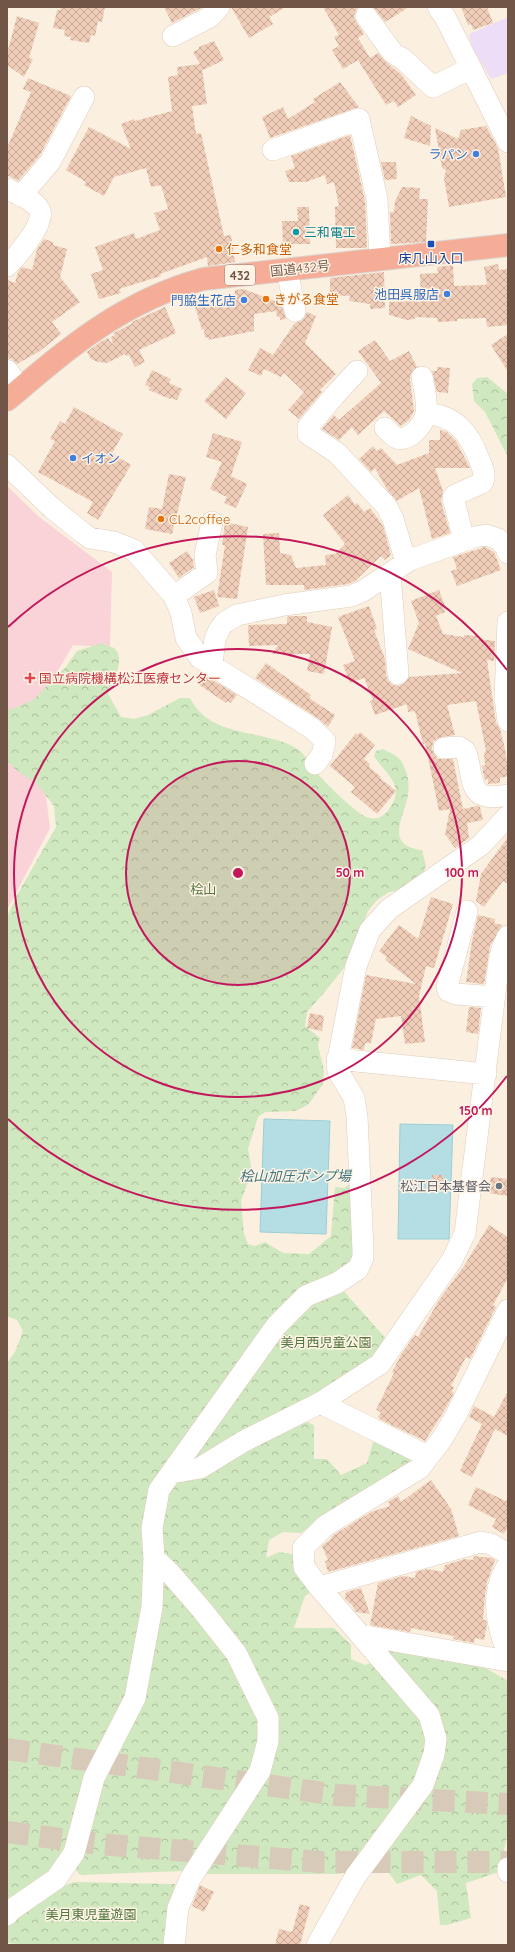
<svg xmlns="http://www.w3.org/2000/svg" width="515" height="1952" font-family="Quicksand,'Noto Sans JP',sans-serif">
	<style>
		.education { fill: #edddf7 }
		.medical { fill: #f9d3d8 }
		.forest { fill: url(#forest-crowns) }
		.water { fill: #b5dee4; stroke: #9bced5 }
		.building { fill: url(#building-cross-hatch) }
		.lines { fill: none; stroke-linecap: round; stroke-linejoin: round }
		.major-tunnel { stroke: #d8cab9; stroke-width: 22; stroke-dasharray: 22 11; stroke-linecap: butt }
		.minor-casing { stroke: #dfccbc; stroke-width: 22 }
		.highway-casing { stroke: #dad3cf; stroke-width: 24 }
		.minor { stroke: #fff; stroke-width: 21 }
		.highway { stroke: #f5ad97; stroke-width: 22 }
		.ring { fill: none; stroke: #c2185b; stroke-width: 2 }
		.shop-dot { fill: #3f7fe0; stroke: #fff4e5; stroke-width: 1.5 }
		.culture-dot { fill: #0f9aa8; stroke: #fff4e5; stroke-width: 1.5 }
		.transit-dot { fill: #1a4fb4; stroke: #fff4e5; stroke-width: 1.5 }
		.food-dot { fill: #e8710a; stroke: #fff4e5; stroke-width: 1.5 }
		.health-dot { fill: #e0444e; stroke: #fff4e5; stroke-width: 1.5 }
		.worship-dot { fill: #6b7280; stroke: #fff4e5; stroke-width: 1.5 }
		.labels { text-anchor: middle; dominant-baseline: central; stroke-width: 3; stroke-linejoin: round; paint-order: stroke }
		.shield { fill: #fff4e5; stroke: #9c8577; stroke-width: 1 }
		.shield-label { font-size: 12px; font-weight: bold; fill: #715648 }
		.shop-label { font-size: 13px; fill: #366cbe; stroke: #fff4e5; text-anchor: end }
		.culture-label { font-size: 13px; fill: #0d838f; stroke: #fff4e5; text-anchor: start }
		.food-label { font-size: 13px; fill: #c56008; stroke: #fff4e5; text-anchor: start }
		.transit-label { font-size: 13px; fill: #164399; stroke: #fff4e5 }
		.street-label { font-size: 13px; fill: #715648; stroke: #fff4e5 }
		.health-label { font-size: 13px; fill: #be3a42; stroke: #fff4e5; text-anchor: start }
		.park-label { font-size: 13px; fill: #527741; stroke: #fff4e5 }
		.worship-label { font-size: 13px; fill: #5b616d; stroke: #fff4e5; text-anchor: end }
		.water-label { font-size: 14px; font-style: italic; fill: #3f757e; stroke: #fff4e5 }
		.centre { fill: #c2185b; stroke: #fff4e5; stroke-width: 2 }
		.ring-label { font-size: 12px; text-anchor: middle; font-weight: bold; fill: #c2185b; stroke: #fff4e5; stroke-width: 3; stroke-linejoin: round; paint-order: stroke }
	</style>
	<defs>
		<pattern id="forest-crowns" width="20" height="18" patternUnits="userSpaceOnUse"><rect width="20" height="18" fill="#d0e8bf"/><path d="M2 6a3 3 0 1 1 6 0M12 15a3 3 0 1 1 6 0" fill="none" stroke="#adbf9d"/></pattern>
		<pattern id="building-cross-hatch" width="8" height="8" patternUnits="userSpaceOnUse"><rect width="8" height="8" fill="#f0cdb8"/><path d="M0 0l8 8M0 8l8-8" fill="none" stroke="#c7a998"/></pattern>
	</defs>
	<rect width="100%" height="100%" fill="#fbf0df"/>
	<!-- education -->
	<path class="education" d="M 508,17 L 508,73 L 491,79 L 472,47 L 469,34 Z"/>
	<!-- medical -->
	<path class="medical" d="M 7,486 L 38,516 L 112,572 L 110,647 L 73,645 L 35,710 L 50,828 L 7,910 Z"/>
	<!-- forest -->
	<path class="forest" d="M 487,377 L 508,394 L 508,457 L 485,412 L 474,401 L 472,384 L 477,378 Z
		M 102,643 C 105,645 110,646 114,648 C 127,658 112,683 108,694 L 121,717 L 134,719 L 148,715 L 180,698 L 190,698 C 211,740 266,728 299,750 C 306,755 310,766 316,772 C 324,782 355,812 366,817 C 368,818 375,819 378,818 C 384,816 388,811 391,806 C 405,784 385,774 374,756 L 376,751 L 383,749 C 389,752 398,756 401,761 C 407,771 410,782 408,794 C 406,815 382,845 422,850 L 426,866 L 422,876 L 403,890 L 389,892 L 377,900 L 368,911 L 349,962 L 323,994 L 307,1012 L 305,1026 L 320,1038 L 318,1045 L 324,1071 L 323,1084 L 308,1105 L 295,1111 L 265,1112 L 258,1117 L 248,1149 L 252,1172 L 241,1200 L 244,1234 L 248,1244 L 255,1246 L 265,1242 L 283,1253 L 309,1254 L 331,1236 L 335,1187 L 344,1188 L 352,1182 L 358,1260 L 302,1292 L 163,1469 L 148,1587 L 131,1697 L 72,1853 L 7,1913 L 7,1363 L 15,1352 L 23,1331 L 17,1320 L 7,1316 L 7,917 L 16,897 L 56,827 L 54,806 L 37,784 L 16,770 L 7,761 L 7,711 L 33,700 L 65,668 L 77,651 Z
		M 340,1287 L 389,1342 L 372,1363 L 195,1460 L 192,1453 L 291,1317 Z
		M 300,1419 L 314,1425 L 314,1459 L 327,1459 L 341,1475 L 367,1463 L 374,1439 L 413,1457 L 407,1470 L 319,1520 L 301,1533 L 283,1532 L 269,1540 L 266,1558 L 279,1552 L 297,1555 L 314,1590 L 305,1596 L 294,1628 L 334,1628 L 351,1645 L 351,1659 L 365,1665 L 386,1658 L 386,1644 L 477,1663 L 508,1681 L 508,1833 L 499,1872 L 466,1883 L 471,1918 L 447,1925 L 440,1925 L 437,1891 L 421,1875 L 397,1884 L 376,1856 L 340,1874 L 199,1874 L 183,1871 L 80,1875 L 76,1870 L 89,1812 L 104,1772 L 140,1707 L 157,1537 L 165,1493 L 174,1481 Z
		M 74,1882 L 175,1884 L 168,1945 L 26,1945 L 7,1943 L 7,1924 L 51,1891 Z"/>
	<!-- water -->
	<path class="water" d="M 264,1119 L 330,1121 L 326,1234 L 260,1232 Z
		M 400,1124 L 453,1125 L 449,1239 L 398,1239 Z"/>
	<!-- building -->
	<path class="building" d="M 61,7 L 105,7 L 102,22 L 98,21 L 95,36 L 91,35 L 89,43 L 70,40 L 71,37 L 64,36 L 65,30 L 53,28 L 57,10 L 60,10 Z
		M 164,7 L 203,7 L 172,23 Z
		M 231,7 L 286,7 L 269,17 L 273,24 L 249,38 Z
		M 323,7 L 358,7 L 355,12 L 354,18 L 364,34 L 358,38 L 370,58 L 378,53 L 387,63 L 401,74 L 416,95 L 398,107 L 394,101 L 386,105 L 358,60 L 343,69 L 332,50 L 339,46 L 334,37 L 339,35 Z
		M 373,7 L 409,7 L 385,22 Z
		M 461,7 L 487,7 L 493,23 L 473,30 L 471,24 L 468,25 Z
		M 17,16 L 39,23 L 29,58 L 33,59 L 24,77 L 7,65 L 7,54 Z
		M 214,41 L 224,60 L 203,70 L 202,69 L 207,104 L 192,106 L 196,134 L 201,133 L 224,236 L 231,235 L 235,262 L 208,266 L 207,257 L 160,274 L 161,276 L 119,289 L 121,293 L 99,299 L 91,274 L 103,270 L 95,247 L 134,233 L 136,239 L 160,230 L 154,213 L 168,209 L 161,185 L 151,187 L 146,168 L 114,177 L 104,196 L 84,185 L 86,182 L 66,170 L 89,127 L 131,149 L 121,124 L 134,119 L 135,121 L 172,111 L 168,77 L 178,75 L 177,67 L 200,64 L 193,52 L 199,49 L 199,47 Z
		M 28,78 L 71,96 L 40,155 L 18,181 L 7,175 L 7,148 L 31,92 L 23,89 Z
		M 340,82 L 359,107 L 270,138 L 262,117 L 283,107 L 288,119 L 315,102 L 313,99 Z
		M 411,116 L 431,126 L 430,146 L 404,138 Z
		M 486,126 L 498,148 L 506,197 L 449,207 L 444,178 L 446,170 L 442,168 L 435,128 L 458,139 L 461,130 Z
		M 350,135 L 365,201 L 367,246 L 366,248 L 336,248 L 335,207 L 339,206 L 334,182 L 327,184 L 325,175 L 306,182 L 289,182 L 285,171 L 295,168 L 291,156 Z
		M 381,162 L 396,162 L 397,179 L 385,180 Z
		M 402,187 L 420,188 L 419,199 L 428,199 L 426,242 L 391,244 L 390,212 L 394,212 L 395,201 Z
		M 297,207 L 309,207 L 310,244 L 283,244 L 282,221 L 298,221 Z
		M 44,239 L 53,242 L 53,245 L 67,249 L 60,277 L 80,302 L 52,322 L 61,334 L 40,351 L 17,364 L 12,359 L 7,358 L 7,280 L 15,283 L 18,272 L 22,267 L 32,270 L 37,249 Z
		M 498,264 L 499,270 L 508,269 L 508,325 L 487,327 L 486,318 L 457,319 L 457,321 L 438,322 L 437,318 L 415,317 L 415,319 L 407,320 L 389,315 L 389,302 L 421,301 L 420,274 L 438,273 L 437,267 L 453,265 L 454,286 L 484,285 L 487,284 L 484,267 Z
		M 384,272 L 385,308 L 370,309 L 370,304 L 349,301 L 350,296 L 330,295 L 330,278 Z
		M 243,289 L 281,303 L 286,319 L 280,320 L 280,317 L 277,317 L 276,311 L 254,314 L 254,331 L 208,340 L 209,337 L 205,338 L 204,329 L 202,330 L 194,303 L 235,294 L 235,290 Z
		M 165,307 L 176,333 L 139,350 L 145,362 L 135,367 L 129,355 L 126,356 L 125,354 L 107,363 L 98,362 L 91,359 L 87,352 L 100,342 L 108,338 L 113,345 L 111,337 L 115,335 L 114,333 L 133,323 L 132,322 Z
		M 307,312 L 316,316 L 305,343 L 336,374 L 320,390 L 322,392 L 299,419 L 288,410 L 304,392 L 284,373 L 281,377 L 264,369 L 261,376 L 248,370 L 260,348 L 273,355 L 295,323 L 303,320 Z
		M 508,334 L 508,372 L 491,345 Z
		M 375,340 L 390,361 L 409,351 L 417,367 L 411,373 L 410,379 L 414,411 L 409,420 L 401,426 L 384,411 L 358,435 L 352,427 L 339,440 L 322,429 L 334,415 L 339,420 L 381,383 L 358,351 Z
		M 437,367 L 450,368 L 448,393 L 437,392 L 432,371 L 437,371 Z
		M 152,370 L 171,379 L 169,383 L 182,389 L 177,400 L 171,398 L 170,399 L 149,390 L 150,387 L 145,385 Z
		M 226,377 L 246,393 L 226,419 L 204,401 Z
		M 74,407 L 123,434 L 112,453 L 131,465 L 98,520 L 87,513 L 93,502 L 38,472 L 55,441 L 50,439 L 60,421 L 65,424 Z
		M 440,430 L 447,432 L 456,441 L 470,468 L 435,468 L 443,491 L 441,501 L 450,533 L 432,539 L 419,488 L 397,501 L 388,491 L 375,468 L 371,472 L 359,459 L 373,446 L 377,451 L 381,448 L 397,465 L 429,453 L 429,440 L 440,440 Z
		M 213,433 L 242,442 L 231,476 L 247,484 L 236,508 L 224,503 L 227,497 L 210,489 L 222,462 L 206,457 Z
		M 169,474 L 186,477 L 172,534 L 145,529 L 149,507 L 162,509 Z
		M 348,495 L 355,505 L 357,503 L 364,512 L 370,508 L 379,520 L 383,526 L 391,555 L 385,560 L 381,556 L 355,581 L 348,584 L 304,590 L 304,585 L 266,585 L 263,534 L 279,533 L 280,553 L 291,555 L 296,568 L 326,565 L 325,555 L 335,554 L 345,544 L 323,515 Z
		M 225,522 L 248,527 L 237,599 L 217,597 L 225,545 L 222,545 Z
		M 485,547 L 494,552 L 501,570 L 457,586 L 451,571 L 457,569 L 453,557 Z
		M 187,551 L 193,560 L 194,567 L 179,578 L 169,563 Z
		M 214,590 L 219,606 L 200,613 L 194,597 Z
		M 439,590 L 445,606 L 443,607 L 445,612 L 436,616 L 443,634 L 464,637 L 464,635 L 478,636 L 477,639 L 495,641 L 494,661 L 487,660 L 496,723 L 500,729 L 505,749 L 508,770 L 508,776 L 500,778 L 500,783 L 488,784 L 488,779 L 485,780 L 484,777 L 482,766 L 485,765 L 484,753 L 486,751 L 476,701 L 447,705 L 455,735 L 438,738 L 433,742 L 432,749 L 434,754 L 438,759 L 453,759 L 463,809 L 477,806 L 480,807 L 483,820 L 467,823 L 469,838 L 455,848 L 445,834 L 450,809 L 439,811 L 425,743 L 423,744 L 415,711 L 408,712 L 407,704 L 375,715 L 370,701 L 373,700 L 364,678 L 350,683 L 343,665 L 355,661 L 338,617 L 369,606 L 377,629 L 374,630 L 385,659 L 386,675 L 388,681 L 393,685 L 399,686 L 404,684 L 409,677 L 462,673 L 408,649 L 419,623 L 411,601 Z
		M 290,616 L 307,616 L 307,622 L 332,627 L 324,674 L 307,671 L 310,654 L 272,654 L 278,645 L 249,646 L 248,625 L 287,624 L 287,617 Z
		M 266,663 L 311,695 L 309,698 L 335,715 L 328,727 L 319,719 L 255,678 Z
		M 201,673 L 237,695 L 231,703 L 227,701 L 226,703 L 198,684 L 200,681 L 197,679 Z
		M 360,732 L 375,745 L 364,759 L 370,764 L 369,767 L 381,777 L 380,778 L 396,791 L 377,814 L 351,792 L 355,787 L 330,766 L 356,733 L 358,735 Z
		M 508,837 L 508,884 L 503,881 L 484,907 L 476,901 L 481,874 Z
		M 431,897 L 453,904 L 434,968 L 426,966 L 419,996 L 425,1042 L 405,1044 L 401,1016 L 376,1019 L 371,1043 L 365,1043 L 364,1050 L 352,1048 L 366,975 L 416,984 L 385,960 L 387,957 L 379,951 L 399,925 L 418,939 Z
		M 478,915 L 495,919 L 494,923 L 502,925 L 490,946 L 484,984 L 466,982 L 472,941 Z
		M 469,1007 L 481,1008 L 478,1034 L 466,1032 Z
		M 310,1013 L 324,1016 L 322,1031 L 307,1028 Z
		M 432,1175 L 443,1175 L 443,1189 L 431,1189 Z
		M 491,1177 L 508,1179 L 508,1196 L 488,1193 Z
		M 489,1225 L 508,1237 L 508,1278 L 493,1305 L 496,1307 L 470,1359 L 466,1357 L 451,1386 L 454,1387 L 452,1392 L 454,1393 L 444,1411 L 425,1441 L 381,1420 L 378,1417 L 381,1412 L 376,1410 L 394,1373 L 392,1372 L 402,1353 L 415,1335 L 418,1337 L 439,1300 L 464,1266 Z
		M 508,1391 L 508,1436 L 495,1429 L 472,1477 L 460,1471 L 482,1424 L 469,1417 L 474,1406 L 494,1417 Z
		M 431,1480 L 451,1509 L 459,1536 L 328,1572 L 325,1561 L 328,1560 L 322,1546 L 331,1539 L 332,1536 L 371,1512 L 390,1506 L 388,1502 L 398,1496 L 401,1502 Z
		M 476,1487 L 506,1501 L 508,1497 L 508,1527 L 504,1534 L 492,1527 L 496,1519 L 468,1505 Z
		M 474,1556 L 492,1558 L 495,1560 L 487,1582 L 485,1595 L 483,1620 L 486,1620 L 487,1624 L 484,1640 L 475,1638 L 474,1643 L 453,1639 L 454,1636 L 411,1628 L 410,1632 L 370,1625 L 378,1583 L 403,1576 L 415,1578 L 416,1572 L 427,1569 L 443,1572 L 445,1565 L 465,1559 L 473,1560 Z
		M 361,1588 L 370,1614 L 356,1612 L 352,1605 L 345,1599 L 346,1592 Z
		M 200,1885 L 214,1892 L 204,1912 L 192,1906 Z
		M 300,1904 L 310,1907 L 300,1945 L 275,1945 L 279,1929 L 292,1932 Z"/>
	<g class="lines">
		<!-- major-tunnel -->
		<path class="major-tunnel" d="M 7,1749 L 338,1795 L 508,1804
			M 7,1832 L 100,1844 L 320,1862 L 508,1862"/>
		<!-- minor casing -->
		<g class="minor-casing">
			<path id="minor" d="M 438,7 L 445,17 L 508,142
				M 366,16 L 393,53 L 403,59 L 433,87 L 471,68
				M 173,36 L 210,17 L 219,7
				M 273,150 L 359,119 L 377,199 L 380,259
				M 7,189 C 17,194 33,199 39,209 C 48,221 16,257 7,266
				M 21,196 L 50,162 L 84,97
				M 287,269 L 295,311
				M 7,370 L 20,388
				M 357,371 L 334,396 L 308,427 L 308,434 L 337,453 L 387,507 L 393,519 L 406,562
				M 426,413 C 456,416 469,433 479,459 C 482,467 487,475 482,483 L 455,495 L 453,498 L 464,540
				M 385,428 C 389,431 392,436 397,438 C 409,442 423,425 426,414 C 428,402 424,388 422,377
				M 7,465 L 52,508 L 83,533 L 90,538 L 114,542 L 134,550 L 174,596 L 181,613 L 186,638 L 200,658 L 313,729 L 325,741 L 322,755 L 315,764
				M 390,573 L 398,674
				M 174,596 L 207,573 L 205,555 L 212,522
				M 508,622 L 505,698 L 508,721
				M 212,664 L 215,639 L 219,630 L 224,623 L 237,615 L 284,605 L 351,596 L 363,591 L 410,560 L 474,537 L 486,535 L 498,539 L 505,546 L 508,553
				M 444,748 L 459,747 L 465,751 C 472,763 468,793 485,796 C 492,798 501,796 508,795
				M 467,911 L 447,987 L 448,991 L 456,994 L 495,997
				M 337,1059 L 486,1074
				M 320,1403 L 419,1452 L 424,1454 L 432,1452 L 442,1439 L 455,1417 L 508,1310
				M 171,1473 L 200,1468 L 244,1441 L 320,1403 L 380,1364 L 452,1260 L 465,1233 L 499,961 L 502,949 L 508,936
				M 508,1565 C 490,1592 496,1625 508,1653
				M 319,1587 L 481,1542 L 491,1544 L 508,1554
				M 360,1635 L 508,1661
				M 508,1868 L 508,1872
				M 7,1915 L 11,1910 L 56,1879 L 74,1853 L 94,1778 L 135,1698 L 152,1607 L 154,1558
				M 174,1945 L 178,1908 L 190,1879 L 260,1771 L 268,1741 L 268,1718 L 236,1653 L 202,1610 L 170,1573 L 154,1558 L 152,1528 L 159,1490 L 276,1326 L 306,1296 L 337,1283 L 358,1269 L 363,1258 L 363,1250 L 357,1116 L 354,1098 L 338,1071 L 337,1064 L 356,966 L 370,930 L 389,909 L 481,845 L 508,816
				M 317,1945 L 355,1877 L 423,1785 L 434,1754 L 436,1739 L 429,1715 L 319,1587 L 304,1567 L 303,1548 L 325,1526 L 420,1468 L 432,1452"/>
		</g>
		<!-- highway casing -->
		<g class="highway-casing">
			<path id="highway" d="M 7,400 C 69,347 123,301 203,279 L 508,245"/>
		</g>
		<!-- minor -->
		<use href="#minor" class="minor"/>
		<!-- highway -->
		<use href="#highway" class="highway"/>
	</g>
	<!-- distance rings -->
	<circle cx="238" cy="873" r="112" fill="#c2185b" fill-opacity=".12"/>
	<g class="ring">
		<circle cx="238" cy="873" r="112"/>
		<circle cx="238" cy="873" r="224"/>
		<path d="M507 1076A337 337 0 0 1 8 1119M8 627A337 337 0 0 1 507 670"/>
	</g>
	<!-- markers -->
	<g class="shop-dot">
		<circle cx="476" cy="154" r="4"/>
		<circle cx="447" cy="294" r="4"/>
		<circle cx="244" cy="300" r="4"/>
		<circle cx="73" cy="458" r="4"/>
	</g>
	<circle class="culture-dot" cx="296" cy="232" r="4"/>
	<rect class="transit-dot" x="427" y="240" width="8" height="8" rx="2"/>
	<g class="food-dot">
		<circle cx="219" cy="249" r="4"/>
		<circle cx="266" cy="299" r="4"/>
		<circle cx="161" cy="519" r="4"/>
	</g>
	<path class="health-dot" d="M28 672h4v4h4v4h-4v4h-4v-4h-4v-4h4z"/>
	<circle class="worship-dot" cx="499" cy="1186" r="4"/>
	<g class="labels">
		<!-- shield labels -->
		<rect class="shield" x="225" y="265" width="30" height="20" rx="3"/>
		<g class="shield-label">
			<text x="240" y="275">432</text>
		</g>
		<!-- shop labels -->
		<g class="shop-label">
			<text x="468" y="154">ラパン</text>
			<text x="439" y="294">池田呉服店</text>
			<text x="236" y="300">門脇生花店</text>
			<text x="81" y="458" text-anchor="start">イオン</text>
		</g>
		<!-- culture labels -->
		<g class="culture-label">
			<text x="304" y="232">三和電工</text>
		</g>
		<!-- food labels -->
		<g class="food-label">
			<text x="227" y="249">仁多和食堂</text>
			<text x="274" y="299">きがる食堂</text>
			<text x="169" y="519">CL2coffee</text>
		</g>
		<!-- transit labels -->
		<g class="transit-label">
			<text x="431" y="258">床几山入口</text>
		</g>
		<!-- street labels -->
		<g class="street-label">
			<text transform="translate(300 268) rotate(-6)">国道432号</text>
		</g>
		<!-- health labels -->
		<g class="health-label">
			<text x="39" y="678">国立病院機構松江医療センター</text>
		</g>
		<!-- park labels -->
		<g class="park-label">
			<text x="203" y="889">桧山</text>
			<text x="326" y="1342">美月西児童公園</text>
			<text x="91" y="1914">美月東児童遊園</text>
		</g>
		<!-- worship labels -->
		<g class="worship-label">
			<text x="491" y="1186">松江日本基督会</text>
		</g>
		<!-- water labels -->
		<g class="water-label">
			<text x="295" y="1176">桧山加圧ポンプ場</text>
		</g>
	</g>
	<circle cx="238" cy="873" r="6" class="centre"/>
	<g class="ring-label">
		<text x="350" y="877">50 m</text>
		<text x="462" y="877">100 m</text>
		<text x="476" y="1115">150 m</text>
	</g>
	<!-- border -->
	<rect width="515" height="1952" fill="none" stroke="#715648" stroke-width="16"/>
</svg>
